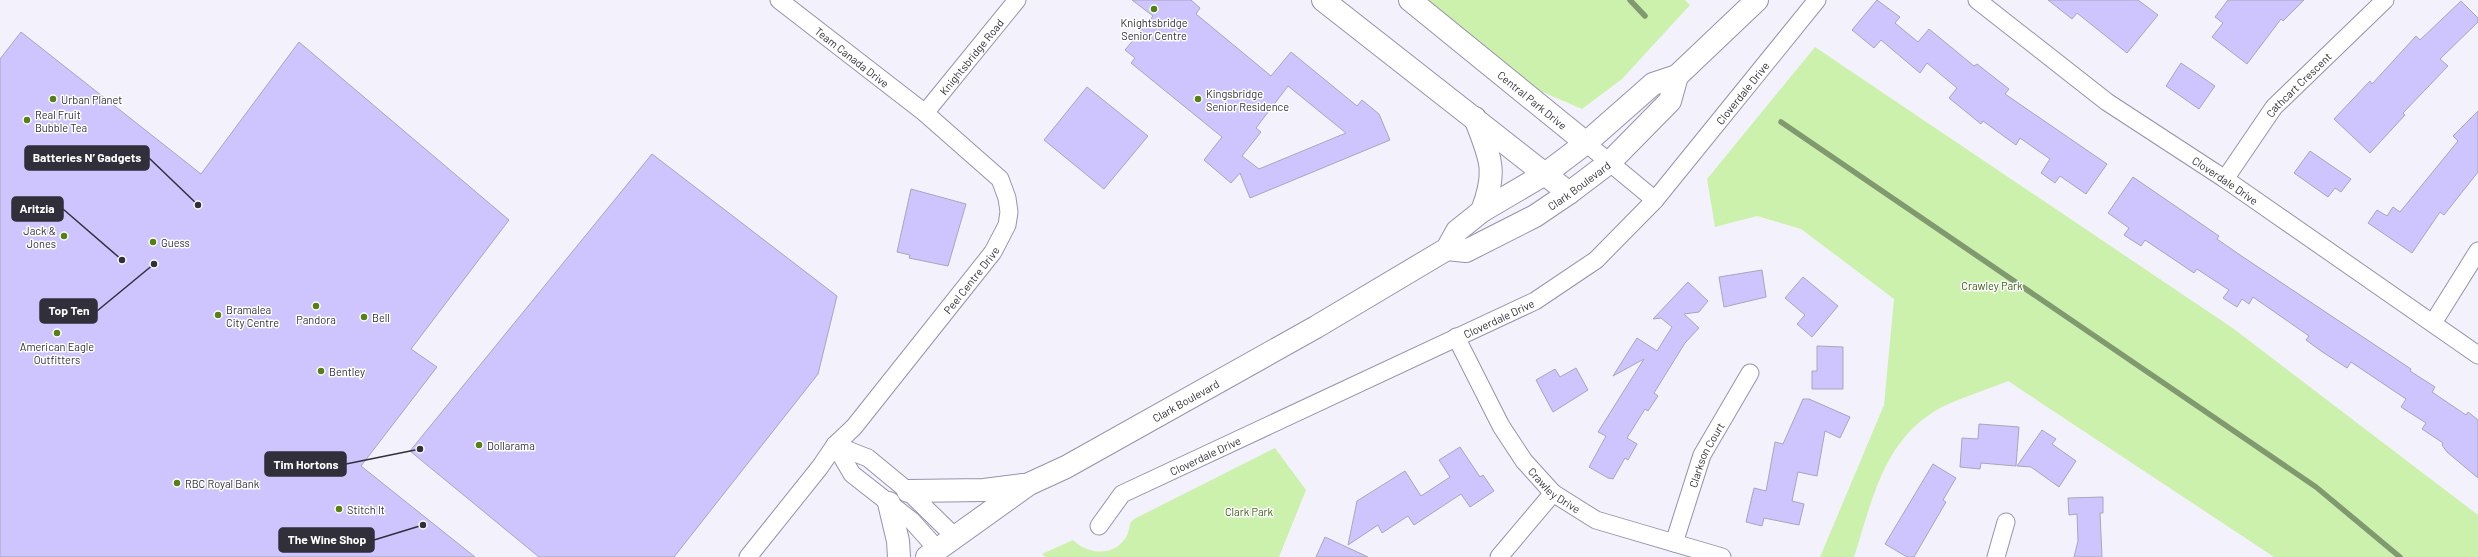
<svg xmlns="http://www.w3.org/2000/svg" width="2478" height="557" font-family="Barlow,sans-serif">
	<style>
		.green { fill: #ccf1ad }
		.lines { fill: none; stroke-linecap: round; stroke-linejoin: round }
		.stream { stroke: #81996e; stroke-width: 5.5 }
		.building { fill: #cec5fe; stroke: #a8a5bc; fill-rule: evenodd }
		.street-casing { stroke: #9693aa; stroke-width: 19 }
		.secondary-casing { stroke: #9693aa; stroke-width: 24 }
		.street { stroke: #fff; stroke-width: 17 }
		.secondary { stroke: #fff; stroke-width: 22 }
		.poi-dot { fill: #538212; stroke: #fff; stroke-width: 1.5 }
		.labels { text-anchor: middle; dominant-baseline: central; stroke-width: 3; stroke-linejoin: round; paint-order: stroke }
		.poi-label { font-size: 11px; fill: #312f39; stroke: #fff; text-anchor: start }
		.street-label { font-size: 11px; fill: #312f39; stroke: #fff }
		.park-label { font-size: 11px; fill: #3b5b15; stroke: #fff }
		.leader { fill: none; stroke: #312f39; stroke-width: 1.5 }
		.callout-dot { fill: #312f39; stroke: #fff; stroke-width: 1.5 }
		.callout { fill: #312f39; stroke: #312f39; stroke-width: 1.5 }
		.callout-label { font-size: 12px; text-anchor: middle; font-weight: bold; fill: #fff }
	</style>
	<rect width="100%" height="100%" fill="#f3f2fc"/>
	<!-- green -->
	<path class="green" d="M 1426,0 L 1685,0 L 1690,5 L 1622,79 L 1582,109 L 1538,90 Z
		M 1815,47 L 2234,329 L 2478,515 L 2478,557 L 2274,557 L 2008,381 C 1987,390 1949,401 1932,413 C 1882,445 1871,505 1854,557 L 1820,557 L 1884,405 L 1894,299 L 1801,229 L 1757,216 L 1715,227 L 1707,179 Z
		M 1275,448 L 1306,490 L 1279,557 L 1045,557 L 1042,554 L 1073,540 C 1089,556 1118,557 1128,533 C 1130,527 1129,523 1134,519 Z"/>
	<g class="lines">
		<!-- stream -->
		<path class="stream" d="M 1630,0 L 1645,16
			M 1781,122 L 2316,487 L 2400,557"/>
	</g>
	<!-- building -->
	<path class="building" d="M 1132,0 L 1191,0 L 1200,8 L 1196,14 L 1271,76 L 1291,52 L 1357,106 L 1362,100 L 1379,114 L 1390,140 L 1250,198 L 1240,173 L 1231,183 L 1204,160 L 1222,137 L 1131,63 L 1135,58 L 1125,50 L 1153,16 ZM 1288,86 L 1346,133 L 1259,169 L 1242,156 L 1261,132 L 1256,128 Z
		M 1877,0 L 1900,17 L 1895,23 L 1918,42 L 1929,29 L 1974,66 L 1977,64 L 2009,89 L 2005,94 L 2107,164 L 2086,194 L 2060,176 L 2055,183 L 2041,173 L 2050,159 L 2020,138 L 2016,145 L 1983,121 L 1981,124 L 1949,98 L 1957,88 L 1927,63 L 1920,73 L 1881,40 L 1874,48 L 1852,30 Z
		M 2048,0 L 2138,0 L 2158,15 L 2127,53 L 2077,13 L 2072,19 Z
		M 2228,0 L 2304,0 L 2283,21 L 2281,19 L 2247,64 L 2212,37 L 2223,23 L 2215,17 Z
		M 2461,1 L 2478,18 L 2478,22 L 2440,59 L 2448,66 L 2403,113 L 2405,115 L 2370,153 L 2334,119 L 2370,81 L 2372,84 L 2416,36 L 2420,40 Z
		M 21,32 L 201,174 L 299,42 L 509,220 L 411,349 L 437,367 L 361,466 L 475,557 L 0,557 L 0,59 Z
		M 2181,63 L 2215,86 L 2199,109 L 2166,86 Z
		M 1087,87 L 1148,136 L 1104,189 L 1044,140 Z
		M 2478,111 L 2478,172 L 2444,215 L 2440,212 L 2412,253 L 2368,223 L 2377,210 L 2387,216 L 2393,207 L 2400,212 L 2458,141 L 2453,136 Z
		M 2310,151 L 2351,179 L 2341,192 L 2335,188 L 2328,197 L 2294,173 Z
		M 652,154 L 837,296 L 818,374 L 674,557 L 539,557 L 410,451 Z
		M 2133,177 L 2219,236 L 2217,239 L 2243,257 L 2411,369 L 2410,371 L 2435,387 L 2432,392 L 2466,415 L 2468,412 L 2478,420 L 2478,478 L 2447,452 L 2442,445 L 2443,443 L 2422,429 L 2426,423 L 2401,407 L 2406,399 L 2351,362 L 2347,368 L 2321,351 L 2306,340 L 2309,336 L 2253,297 L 2249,304 L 2242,299 L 2237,307 L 2223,298 L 2229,290 L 2197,269 L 2194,273 L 2145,240 L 2141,246 L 2124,235 L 2129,228 L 2108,213 Z
		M 911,189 L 966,204 L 948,266 L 909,258 L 910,255 L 897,252 Z
		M 1762,270 L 1766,297 L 1724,307 L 1719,277 Z
		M 1803,277 L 1838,306 L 1812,337 L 1797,324 L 1805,315 L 1785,298 Z
		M 1688,282 L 1708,301 L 1699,312 L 1684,314 L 1699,328 L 1685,343 L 1654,393 L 1658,396 L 1648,411 L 1645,409 L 1627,438 L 1637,444 L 1628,460 L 1625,458 L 1613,479 L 1608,478 L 1589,467 L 1606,436 L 1598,432 L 1644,359 L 1613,376 L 1637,338 L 1657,351 L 1672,327 L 1661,318 L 1653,319 Z
		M 1817,346 L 1843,347 L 1843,389 L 1812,389 L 1812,371 L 1817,371 Z
		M 1576,368 L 1588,390 L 1553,412 L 1536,380 L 1555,369 L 1560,377 Z
		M 1803,399 L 1809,399 L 1850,417 L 1840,438 L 1825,431 L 1817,476 L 1798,472 L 1792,501 L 1804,504 L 1799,525 L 1764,518 L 1762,526 L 1746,522 L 1754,488 L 1766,491 L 1775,442 L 1783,444 Z
		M 1979,424 L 2019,427 L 2016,466 L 1981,463 L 1980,469 L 1960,467 L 1962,438 L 1978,439 Z
		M 2042,430 L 2056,439 L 2052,444 L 2076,461 L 2059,487 L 2031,467 L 2017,466 Z
		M 1460,447 L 1480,477 L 1483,475 L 1494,491 L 1470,507 L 1461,494 L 1414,525 L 1408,516 L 1382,533 L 1378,525 L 1348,545 L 1357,501 L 1405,471 L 1421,496 L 1450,477 L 1439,460 Z
		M 1933,464 L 1956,478 L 1943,500 L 1946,502 L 1914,557 L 1907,557 L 1885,544 Z
		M 2103,497 L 2103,513 L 2100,513 L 2102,557 L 2074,557 L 2078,541 L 2077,514 L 2069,515 L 2068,498 Z
		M 1325,537 L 1368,557 L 1316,557 Z"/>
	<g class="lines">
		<!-- street casing -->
		<g class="street-casing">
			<g id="street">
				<path id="s1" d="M 1977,0 L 2107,102 L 2225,179 L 2478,355"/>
				<path id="s2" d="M 925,113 L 1017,0"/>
				<path d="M 1586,143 L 1655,200"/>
				<path id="s3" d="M 2225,179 L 2274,107 L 2385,0"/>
				<path d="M 2433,323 L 2478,251"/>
				<path id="s4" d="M 1456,337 L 1501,426 L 1524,461 L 1553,493 L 1596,520 L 1722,557"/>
				<path d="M 835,445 L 868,458 L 908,491 L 954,536"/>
				<path d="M 835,445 L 852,474 L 912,521 L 937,549"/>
				<path id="s5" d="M 1099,526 L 1122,494 L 1535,301 L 1596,260 L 1655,200 L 1817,0"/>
				<path id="s6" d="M 1674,543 L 1702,455 L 1750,373"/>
				<path id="s7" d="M 748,557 L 820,467 L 835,445 L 854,427 L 993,252 L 1007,225 L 1009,212 L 1007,198 L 1000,179 L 925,113 L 779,0"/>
				<path d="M 1499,557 L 1553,493"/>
				<path d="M 1996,557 L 2006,522"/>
			</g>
		</g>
		<!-- secondary casing -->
		<g class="secondary-casing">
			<g id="secondary">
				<path d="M 1323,0 L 1569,193"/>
				<path id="s8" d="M 1410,0 L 1586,143"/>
				<path d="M 1475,118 C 1490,158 1498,169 1482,211"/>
				<path id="s9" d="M 1447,249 L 1466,251 L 1535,216 L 1569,193 L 1610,162 L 1670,101 L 1677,76"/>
				<path d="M 908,491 L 984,490 L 1023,485"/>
				<path d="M 889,503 L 898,541 L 899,557"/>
				<path id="s10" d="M 927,557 L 1029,484 L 1066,467 L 1316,327 L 1447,249 L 1457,231 L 1482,211 L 1545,174 L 1586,143 L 1653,84 L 1677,76 L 1757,0"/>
			</g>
		</g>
		<!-- street -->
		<use href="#street" class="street"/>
		<!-- secondary -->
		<use href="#secondary" class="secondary"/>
	</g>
	<!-- markers -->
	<g class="poi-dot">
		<circle cx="1154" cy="9" r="4"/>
		<circle cx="53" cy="99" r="4"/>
		<circle cx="1198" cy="99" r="4"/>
		<circle cx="27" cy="120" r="4"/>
		<circle cx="64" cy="236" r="4"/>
		<circle cx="153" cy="242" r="4"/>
		<circle cx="316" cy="306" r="4"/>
		<circle cx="218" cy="315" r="4"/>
		<circle cx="364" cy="317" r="4"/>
		<circle cx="57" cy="333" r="4"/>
		<circle cx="321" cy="371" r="4"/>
		<circle cx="479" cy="445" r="4"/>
		<circle cx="177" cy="483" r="4"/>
		<circle cx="339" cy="509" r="4"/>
	</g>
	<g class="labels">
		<!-- poi labels -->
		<g class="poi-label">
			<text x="1154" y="22" text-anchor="middle">Knightsbridge<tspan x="1154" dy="13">Senior Centre</tspan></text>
			<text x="1206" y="93">Kingsbridge<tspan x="1206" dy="13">Senior Residence</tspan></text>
			<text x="61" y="99">Urban Planet</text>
			<text x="35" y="114">Real Fruit<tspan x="35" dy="13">Bubble Tea</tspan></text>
			<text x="56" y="230" text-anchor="end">Jack &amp;<tspan x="56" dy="13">Jones</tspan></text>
			<text x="161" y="242">Guess</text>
			<text x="226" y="309">Bramalea<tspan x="226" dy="13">City Centre</tspan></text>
			<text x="372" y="317">Bell</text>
			<text x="316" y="319" text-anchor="middle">Pandora</text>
			<text x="57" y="346" text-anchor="middle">American Eagle<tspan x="57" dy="13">Outfitters</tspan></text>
			<text x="329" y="371">Bentley</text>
			<text x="487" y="445">Dollarama</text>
			<text x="185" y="483">RBC Royal Bank</text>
			<text x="347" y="509">Stitch It</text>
		</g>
		<!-- street labels -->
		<g class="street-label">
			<text transform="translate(852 57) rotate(38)">Team Canada Drive</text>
			<text stroke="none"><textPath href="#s2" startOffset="73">Knightsbridge Road</textPath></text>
			<text stroke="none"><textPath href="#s3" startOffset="120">Cathcart Crescent</textPath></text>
			<text stroke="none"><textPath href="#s5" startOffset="791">Cloverdale Drive</textPath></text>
			<text stroke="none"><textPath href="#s8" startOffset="158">Central Park Drive</textPath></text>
			<text stroke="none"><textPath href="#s1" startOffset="307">Cloverdale Drive</textPath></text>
			<text stroke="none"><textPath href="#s9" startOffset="150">Clark Boulevard</textPath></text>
			<text stroke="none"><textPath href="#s7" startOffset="356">Peel Centre Drive</textPath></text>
			<text stroke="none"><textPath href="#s5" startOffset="455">Cloverdale Drive</textPath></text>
			<text stroke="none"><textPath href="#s10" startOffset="303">Clark Boulevard</textPath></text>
			<text stroke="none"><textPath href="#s6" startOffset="94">Clarkson Court</textPath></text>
			<text stroke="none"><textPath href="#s5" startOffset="131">Cloverdale Drive</textPath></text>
			<text stroke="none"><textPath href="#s4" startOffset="184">Crawley Drive</textPath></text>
		</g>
		<!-- park labels -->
		<g class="park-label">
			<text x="1992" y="285">Crawley Park</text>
			<text x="1249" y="511">Clark Park</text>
		</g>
	</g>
	<!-- callouts -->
	<path class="leader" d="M198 205L149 158M122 260L63 209M154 264L97 311M420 449L346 464M423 525L374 540"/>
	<g class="callout-dot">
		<circle cx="198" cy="205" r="4"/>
		<circle cx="122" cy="260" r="4"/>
		<circle cx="154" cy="264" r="4"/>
		<circle cx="420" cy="449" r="4"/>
		<circle cx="423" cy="525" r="4"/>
	</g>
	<g class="callout">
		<rect x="25" y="146" width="124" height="24" rx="4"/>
		<rect x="12" y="197" width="51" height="24" rx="4"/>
		<rect x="40" y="299" width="57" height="24" rx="4"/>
		<rect x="265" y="452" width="81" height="24" rx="4"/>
		<rect x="279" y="528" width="95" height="24" rx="4"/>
	</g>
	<g class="callout-label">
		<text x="87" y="162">Batteries N’ Gadgets</text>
		<text x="37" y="213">Aritzia</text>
		<text x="69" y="315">Top Ten</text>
		<text x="306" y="469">Tim Hortons</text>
		<text x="327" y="544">The Wine Shop</text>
	</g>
</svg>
